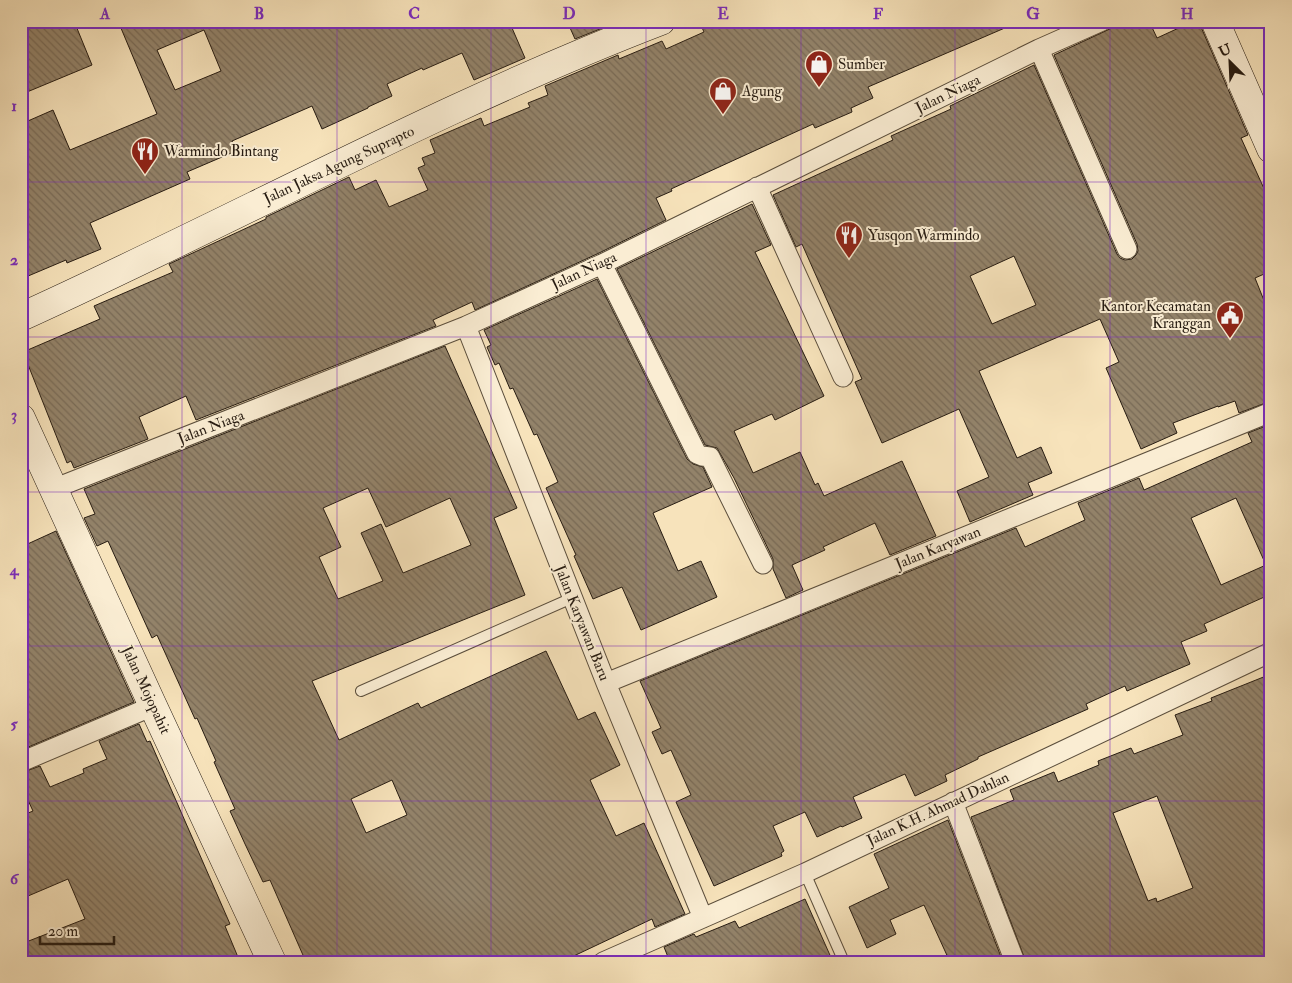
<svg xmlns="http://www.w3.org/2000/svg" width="1292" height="983" font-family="'IM FELL Double Pica',serif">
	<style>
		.building { fill: url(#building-back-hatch); stroke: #271c12; fill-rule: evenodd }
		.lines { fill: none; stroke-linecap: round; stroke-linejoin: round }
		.lane-casing { stroke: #5b4e3c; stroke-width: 12 }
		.street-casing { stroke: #5b4e3c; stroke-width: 21 }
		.secondary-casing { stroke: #271c12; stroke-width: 29 }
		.lane { stroke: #faedd3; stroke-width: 10 }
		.street { stroke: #faedd3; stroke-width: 19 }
		.secondary { stroke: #faedd3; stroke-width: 28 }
		.grid { fill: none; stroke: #7b2cbf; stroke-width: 1; stroke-opacity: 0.55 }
		.labels { text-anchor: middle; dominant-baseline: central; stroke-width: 4; stroke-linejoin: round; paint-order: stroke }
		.poi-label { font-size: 15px; fill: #271c12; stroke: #faedd3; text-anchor: start }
		.street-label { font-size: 15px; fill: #271c12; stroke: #faedd3 }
		.neatline { fill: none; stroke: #7b2cbf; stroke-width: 2 }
		.grid-label { font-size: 16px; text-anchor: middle; font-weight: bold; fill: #7b2cbf }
	</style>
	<defs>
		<pattern id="building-back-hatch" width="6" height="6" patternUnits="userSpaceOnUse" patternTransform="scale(1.25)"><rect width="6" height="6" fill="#93836a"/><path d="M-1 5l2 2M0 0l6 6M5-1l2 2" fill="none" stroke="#786a56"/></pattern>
	</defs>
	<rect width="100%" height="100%" fill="#f7e3bb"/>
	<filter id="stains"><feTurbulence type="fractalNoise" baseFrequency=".004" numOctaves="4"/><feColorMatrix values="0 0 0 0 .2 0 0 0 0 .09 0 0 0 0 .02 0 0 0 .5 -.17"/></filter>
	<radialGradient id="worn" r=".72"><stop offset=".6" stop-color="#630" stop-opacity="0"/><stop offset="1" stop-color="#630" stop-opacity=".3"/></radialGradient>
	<!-- building -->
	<path class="building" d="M 21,21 L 74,21 L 92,65 L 27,92 L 21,78 Z
		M 118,21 L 509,21 L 525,58 L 474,80 L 462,53 L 423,70 L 422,68 L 387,84 L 392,96 L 368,107 L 368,108 L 322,129 L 312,106 L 232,141 L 236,151 L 187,172 L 190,179 L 90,223 L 101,249 L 67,263 L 66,260 L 21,279 L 21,124 L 53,110 L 70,150 L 157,114 ZM 204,30 L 221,71 L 175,90 L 157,50 Z
		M 567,21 L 602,21 L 605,27 L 575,39 Z
		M 699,21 L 1021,21 L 868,87 L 873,98 L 851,108 L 852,112 L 815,128 L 813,124 L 671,189 L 672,191 L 656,198 L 666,220 L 597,254 L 475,310 L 472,302 L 433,320 L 436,326 L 196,420 L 186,396 L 139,417 L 148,439 L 74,468 L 71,461 L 67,463 L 23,352 L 100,319 L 94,306 L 173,272 L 169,264 L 266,219 L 266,217 L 349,177 L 355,190 L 376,180 L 389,207 L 428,190 L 418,168 L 425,165 L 422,158 L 435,153 L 430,140 L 481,118 L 484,126 L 530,107 L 528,103 L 548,95 L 545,86 L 618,55 L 619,59 L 662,41 L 666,49 L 704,32 Z
		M 1127,21 L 1149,21 L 1157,38 L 1194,21 L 1200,21 L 1201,27 L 1248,135 L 1241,138 L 1271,204 L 1271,271 L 1255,278 L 1271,318 L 1271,401 L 1239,413 L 1235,401 L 1218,407 L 1218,406 L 1173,423 L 1177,433 L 1141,449 L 1106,368 L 1119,362 L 1100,319 L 979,371 L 1017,458 L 1041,447 L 1052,473 L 1028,483 L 1033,495 L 970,522 L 957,491 L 989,477 L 959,409 L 882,443 L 855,382 L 862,379 L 802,244 L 796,247 L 773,195 L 893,140 L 891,136 L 951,109 L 950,106 L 1034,65 L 1117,254 L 1120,258 L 1125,260 L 1132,259 L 1136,255 L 1138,251 L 1137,244 L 1054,55 ZM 1014,256 L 1036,305 L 992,324 L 970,276 Z
		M 752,204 L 771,245 L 755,252 L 824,396 L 775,420 L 772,414 L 734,431 L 753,473 L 800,452 L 815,485 L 818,483 L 824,496 L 902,461 L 936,536 L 890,555 L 875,523 L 823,547 L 825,550 L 792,565 L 803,590 L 786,598 L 773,569 L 773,559 L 734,478 L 717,448 L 705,445 L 617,269 Z
		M 597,279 L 687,459 L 693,464 L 703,467 L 712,487 L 653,513 L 678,571 L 701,561 L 717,597 L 641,630 L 622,587 L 593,599 L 574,556 L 576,555 L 546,488 L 558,482 L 537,434 L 534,435 L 513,388 L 510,389 L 499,363 L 495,365 L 487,347 L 491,345 L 484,330 Z
		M 445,346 L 517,508 L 494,518 L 525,595 L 312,681 L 339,740 L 418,703 L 421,708 L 546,651 L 578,720 L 595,712 L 620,765 L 590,780 L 616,836 L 644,823 L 685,914 L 655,927 L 652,919 L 561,962 L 306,962 L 270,880 L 263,882 L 245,844 L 230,811 L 235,809 L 214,762 L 216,761 L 197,718 L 195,719 L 157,635 L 152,638 L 108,541 L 97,546 L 84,518 L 95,514 L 84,489 ZM 368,488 L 386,527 L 450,498 L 471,545 L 403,573 L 381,524 L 361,533 L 383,581 L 338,599 L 319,557 L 341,547 L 323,508 ZM 392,780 L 407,815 L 366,833 L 351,799 Z
		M 1271,424 L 1271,594 L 1204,624 L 1207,631 L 1181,642 L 1190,664 L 1127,691 L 1125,686 L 1086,704 L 1088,709 L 978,757 L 978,759 L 945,775 L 947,781 L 915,796 L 905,774 L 853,797 L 862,818 L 842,827 L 841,826 L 817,837 L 805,812 L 773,826 L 784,851 L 781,853 L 782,856 L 714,886 L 676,802 L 691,795 L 671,750 L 662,754 L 652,732 L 661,728 L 640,681 L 1016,528 L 1025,547 L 1085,520 L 1078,503 L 1139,478 L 1144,490 L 1252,442 L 1248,433 ZM 1236,498 L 1266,565 L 1221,585 L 1191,518 Z
		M 56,531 L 134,702 L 26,748 L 21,738 L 21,547 Z
		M 1271,674 L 1271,962 L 1026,962 L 971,817 L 1014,800 L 1010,790 L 1054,772 L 1058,782 L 1099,765 L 1098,761 L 1131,748 L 1134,754 L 1183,735 L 1175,715 L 1212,701 L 1211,698 ZM 1157,796 L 1193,888 L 1157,902 L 1156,898 L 1148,901 L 1113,813 Z
		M 139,724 L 147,742 L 150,741 L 230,924 L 225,926 L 240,962 L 21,962 L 21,944 L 85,919 L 68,879 L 21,899 L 21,816 L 33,811 L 21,785 L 21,773 L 40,766 L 50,787 L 84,773 L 83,769 L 107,759 L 99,741 Z
		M 948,820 L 1003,962 L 950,962 L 924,905 L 890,920 L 896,934 L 867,948 L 849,907 L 889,888 L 874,854 Z
		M 805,899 L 833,962 L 670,962 L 664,947 L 694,934 L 696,937 L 735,921 L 739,928 Z"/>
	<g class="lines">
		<!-- lane casing -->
		<g class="lane-casing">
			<path id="lane" d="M 361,691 L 572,598
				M 805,873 L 844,962"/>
		</g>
		<!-- street casing -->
		<g class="street-casing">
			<path id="street" d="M 1039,49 L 1127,249
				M 757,187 L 843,377
				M 602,264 L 697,454 L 702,456 L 710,457 L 763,564
				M 466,326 L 606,683 L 703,918
				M 53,489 L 466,326 L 602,264 L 1039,49 L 1102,21
				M 606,683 L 1271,412
				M 21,762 L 153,706
				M 953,802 L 1015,962
				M 603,962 L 805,873 L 1271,652"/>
		</g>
		<!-- secondary casing -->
		<g class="secondary-casing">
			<path id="secondary" d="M 1215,21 L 1271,149
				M 21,317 C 235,220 442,105 661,21
				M 21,418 L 153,706 L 272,962"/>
		</g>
		<!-- lane -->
		<use href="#lane" class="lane"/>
		<!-- street -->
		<use href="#street" class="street"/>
		<!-- secondary -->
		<use href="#secondary" class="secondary"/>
	</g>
	<!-- grid -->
	<path class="grid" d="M 182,21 L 182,962M 337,21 L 337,962M 491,21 L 491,962M 646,21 L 646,962M 801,21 L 801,962M 955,21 L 955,962M 1110,21 L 1110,962M 21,182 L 1271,182M 21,337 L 1271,337M 21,492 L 1271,492M 21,646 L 1271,646M 21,801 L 1271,801"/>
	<!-- icons -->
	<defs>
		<g id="shop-pin" transform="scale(1.4375)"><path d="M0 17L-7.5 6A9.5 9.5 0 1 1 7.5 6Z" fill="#8f2418" stroke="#faedd3"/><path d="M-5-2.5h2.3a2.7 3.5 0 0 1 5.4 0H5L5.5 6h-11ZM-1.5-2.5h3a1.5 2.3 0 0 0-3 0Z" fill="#fff"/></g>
		<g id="restaurant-pin" transform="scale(1.4375)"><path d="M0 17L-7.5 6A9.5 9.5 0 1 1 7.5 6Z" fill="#8f2418" stroke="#faedd3"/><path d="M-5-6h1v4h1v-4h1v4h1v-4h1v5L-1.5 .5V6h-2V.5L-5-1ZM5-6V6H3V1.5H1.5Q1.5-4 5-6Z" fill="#fff"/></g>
		<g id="civic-pin" transform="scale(1.4375)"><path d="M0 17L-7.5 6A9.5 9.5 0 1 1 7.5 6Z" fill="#8f2418" stroke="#faedd3"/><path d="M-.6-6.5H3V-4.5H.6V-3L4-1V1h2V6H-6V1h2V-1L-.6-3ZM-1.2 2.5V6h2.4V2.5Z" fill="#fff"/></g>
	</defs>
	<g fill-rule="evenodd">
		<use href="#shop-pin" x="819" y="64"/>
		<use href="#shop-pin" x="723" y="91"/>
		<use href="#restaurant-pin" x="145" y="151"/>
		<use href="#restaurant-pin" x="849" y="235"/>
		<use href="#civic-pin" x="1230" y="315"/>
	</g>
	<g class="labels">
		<!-- poi labels -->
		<g class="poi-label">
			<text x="838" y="64">Sumber</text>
			<text x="742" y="91">Agung</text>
			<text x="164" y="151">Warmindo Bintang</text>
			<text x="868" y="235">Yusqon Warmindo</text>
			<text x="1211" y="306" text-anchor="end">Kantor Kecamatan<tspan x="1211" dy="17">Kranggan</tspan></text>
		</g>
		<!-- street labels -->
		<g class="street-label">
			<text transform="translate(948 94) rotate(-26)">Jalan Niaga</text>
			<text transform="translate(339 165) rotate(-25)">Jalan Jaksa Agung Suprapto</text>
			<text transform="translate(584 271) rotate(-25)">Jalan Niaga</text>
			<text transform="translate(211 427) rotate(-21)">Jalan Niaga</text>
			<text transform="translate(938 548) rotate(-22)">Jalan Karyawan</text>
			<text transform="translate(582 623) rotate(68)">Jalan Karyawan Baru</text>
			<text transform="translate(146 690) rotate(65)">Jalan Mojopahit</text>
			<text transform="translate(938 809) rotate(-25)">Jalan K.H. Ahmad Dahlan</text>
		</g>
	</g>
	<!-- margin -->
	<rect width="1292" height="983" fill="none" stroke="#f7e3bb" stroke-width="55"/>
	<!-- north arrow -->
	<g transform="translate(1230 62) rotate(336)" stroke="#faedd3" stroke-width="4" paint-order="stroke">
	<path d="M0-4L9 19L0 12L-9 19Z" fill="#271c12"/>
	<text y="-8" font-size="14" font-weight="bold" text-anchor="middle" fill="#271c12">U</text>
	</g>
	<!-- scale -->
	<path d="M40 936v8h74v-8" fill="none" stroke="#271c12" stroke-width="2.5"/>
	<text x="48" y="936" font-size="15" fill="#271c12" stroke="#faedd3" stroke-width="4" paint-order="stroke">20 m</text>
	<rect x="28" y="28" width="1236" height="928" class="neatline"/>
	<g class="grid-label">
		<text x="105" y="19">A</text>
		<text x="259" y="19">B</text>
		<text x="414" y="19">C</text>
		<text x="569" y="19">D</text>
		<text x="723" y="19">E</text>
		<text x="878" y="19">F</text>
		<text x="1033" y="19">G</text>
		<text x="1187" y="19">H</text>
		<text x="14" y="111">1</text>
		<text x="14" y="265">2</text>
		<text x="14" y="420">3</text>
		<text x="14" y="575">4</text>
		<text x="14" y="729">5</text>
		<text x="14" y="884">6</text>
	</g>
	<rect width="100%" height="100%" filter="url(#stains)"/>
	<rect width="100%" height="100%" fill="url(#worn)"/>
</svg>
